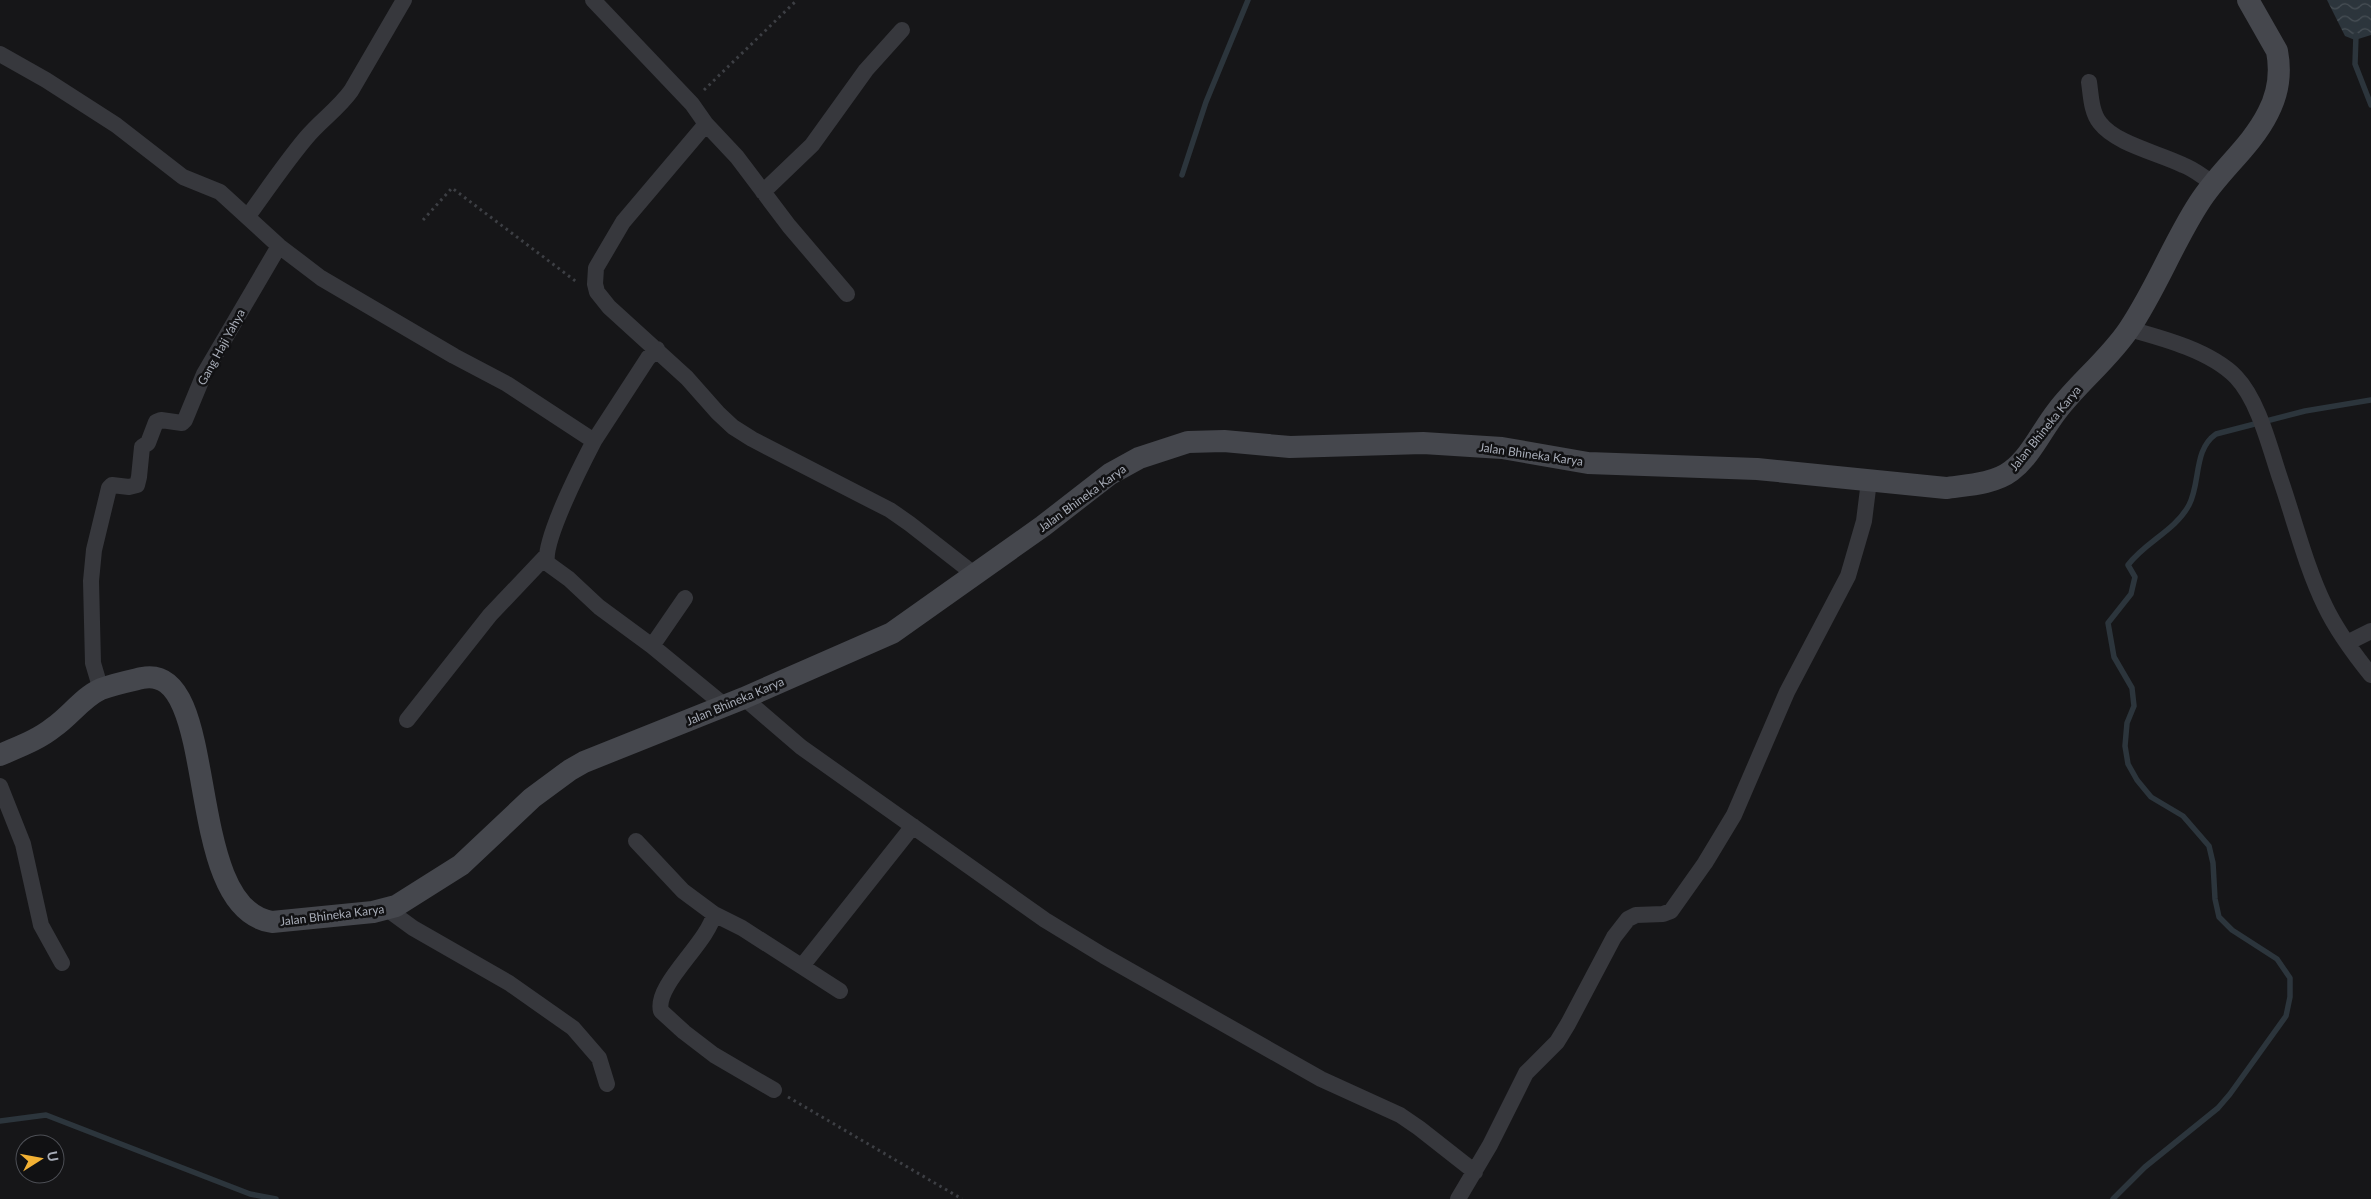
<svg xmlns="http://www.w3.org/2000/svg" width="2371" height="1199" font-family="Lato,sans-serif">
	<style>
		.water { fill: url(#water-waves) }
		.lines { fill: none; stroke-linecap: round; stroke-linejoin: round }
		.stream { stroke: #2c353c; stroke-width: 5.5 }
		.path { stroke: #3d3f44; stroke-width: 3; stroke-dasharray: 2.5 4; stroke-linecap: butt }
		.street { stroke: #37383d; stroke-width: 16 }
		.secondary { stroke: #45474d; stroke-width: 22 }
		.labels { text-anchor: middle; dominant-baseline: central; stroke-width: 5; stroke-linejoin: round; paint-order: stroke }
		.street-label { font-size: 12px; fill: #a8adb8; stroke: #111113 }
	</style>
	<defs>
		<pattern id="water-waves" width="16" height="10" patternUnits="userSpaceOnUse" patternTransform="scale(1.25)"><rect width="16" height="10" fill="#2c353c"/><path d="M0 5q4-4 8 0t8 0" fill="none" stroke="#485056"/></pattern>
	</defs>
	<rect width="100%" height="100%" fill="#161618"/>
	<!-- water -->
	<path class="water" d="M 2327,0 L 2371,0 L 2371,35 L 2355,40 L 2345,36 Z"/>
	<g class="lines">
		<!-- stream -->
		<path class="stream" d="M 2356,35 L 2355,64 L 2371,105
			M 1182,175 L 1206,102 L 1248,0
			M 0,1121 L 46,1115 L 250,1194 L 276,1199
			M 2113,1199 L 2145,1167 L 2218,1108 L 2230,1094 L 2286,1016 L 2290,997 L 2290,978 L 2277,959 L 2232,930 L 2219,917 L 2215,899 L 2213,863 L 2209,846 L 2183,816 L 2151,797 L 2137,780 L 2128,764 L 2125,746 L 2127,723 L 2134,706 L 2132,688 L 2114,657 L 2108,623 L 2131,594 L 2135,577 L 2128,565 C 2145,542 2175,531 2189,505 C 2201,482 2193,450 2216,434 L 2305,411 L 2371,400"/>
		<!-- path -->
		<path class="path" d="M 704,90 L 797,0
			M 423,220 L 452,188 L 578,283
			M 788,1097 L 962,1199"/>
		<!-- street -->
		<path class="street" d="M 593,0 L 692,104 L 706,124 L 737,157 L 789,226 L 847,294
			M 0,54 L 46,80 L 116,125 L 183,177 L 220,192 L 279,246 L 321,278 L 454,356 L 507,384 L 594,441 C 582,464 543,540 547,563 L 569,579 L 599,607 L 652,646 L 725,706
			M 2089,82 C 2091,95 2091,112 2100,123 C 2116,144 2159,153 2183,165 C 2194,169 2203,177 2213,183
			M 706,124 L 623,222 L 596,268 L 595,284 L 597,292 L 609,307 L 687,378 L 718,413 L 733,427 L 752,439 L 890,510 L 910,524 L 974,574
			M 763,192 L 812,145 L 866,70 L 902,30
			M 248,216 C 267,190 285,163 306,138 C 320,121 338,109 351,91 L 404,0
			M 2129,329 C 2162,338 2211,351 2236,377 C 2259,401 2270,449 2281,481 C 2295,522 2306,567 2325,606 C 2337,631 2354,654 2371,675
			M 594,441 L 648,358 L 657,349
			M 2347,643 L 2371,631
			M 652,646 L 685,598
			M 101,690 L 93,663 L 91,581 L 94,550 L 109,488 L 112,485 L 129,487 L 137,485 L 139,477 L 142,447 L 148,443 L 156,422 L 161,420 L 182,423 L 185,420 L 204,374 L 279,246
			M 744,698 L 801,747 L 1045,920 L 1104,956 L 1321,1079 L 1400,1115 L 1419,1128 L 1475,1172
			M 407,720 L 490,615 L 546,556
			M 0,786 L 23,844 L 41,925 L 62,963
			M 636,841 L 683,891 L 714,914 L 742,928 L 840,991
			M 387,909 L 413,928 L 509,983 L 573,1028 L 599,1058 L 607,1084
			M 714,914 C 708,943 654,985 661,1011 L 684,1032 L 714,1055 L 774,1090
			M 802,966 L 913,826
			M 1458,1199 L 1490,1145 L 1526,1073 L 1557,1042 L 1568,1024 L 1614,937 L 1628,919 L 1636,915 L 1663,914 L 1671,911 L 1705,863 L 1734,815 L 1787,692 L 1848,576 L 1864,521 L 1869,481"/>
		<!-- secondary -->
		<path class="secondary" d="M 0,755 C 18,747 38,740 54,727 C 70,716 83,697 101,689 C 114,684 129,681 142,678 C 223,662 180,908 272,922 L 373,912 L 396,906 L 461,865 L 532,798 L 570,770 L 584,762 L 744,698 L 892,633 L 1043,526 L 1110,474 L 1139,458 L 1188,442 L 1224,441 L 1290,447 L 1423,443 L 1502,448 L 1588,463 L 1757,469 L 1946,488 C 1967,485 1994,484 2011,471 C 2031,456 2042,430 2057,411 C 2079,382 2109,359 2129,329 C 2156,289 2173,243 2199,203 C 2219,171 2251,147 2268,113 C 2278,94 2281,72 2277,51 L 2248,0"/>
	</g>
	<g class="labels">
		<!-- street labels -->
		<g class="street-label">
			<text transform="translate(221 347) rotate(-61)">Gang Haji Yahya</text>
			<text transform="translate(2045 428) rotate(-51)">Jalan Bhineka Karya</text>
			<text transform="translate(1531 454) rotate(8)">Jalan Bhineka Karya</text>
			<text transform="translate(1082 498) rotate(-36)">Jalan Bhineka Karya</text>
			<text transform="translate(735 701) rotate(-23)">Jalan Bhineka Karya</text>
			<text transform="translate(332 915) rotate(-7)">Jalan Bhineka Karya</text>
		</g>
	</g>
	<!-- north arrow -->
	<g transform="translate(40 1159) rotate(79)"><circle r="24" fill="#111113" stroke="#4d4f55"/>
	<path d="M0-4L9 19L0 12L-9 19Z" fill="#f2b134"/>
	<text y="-8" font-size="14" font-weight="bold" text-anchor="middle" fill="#a8adb8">U</text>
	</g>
</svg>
